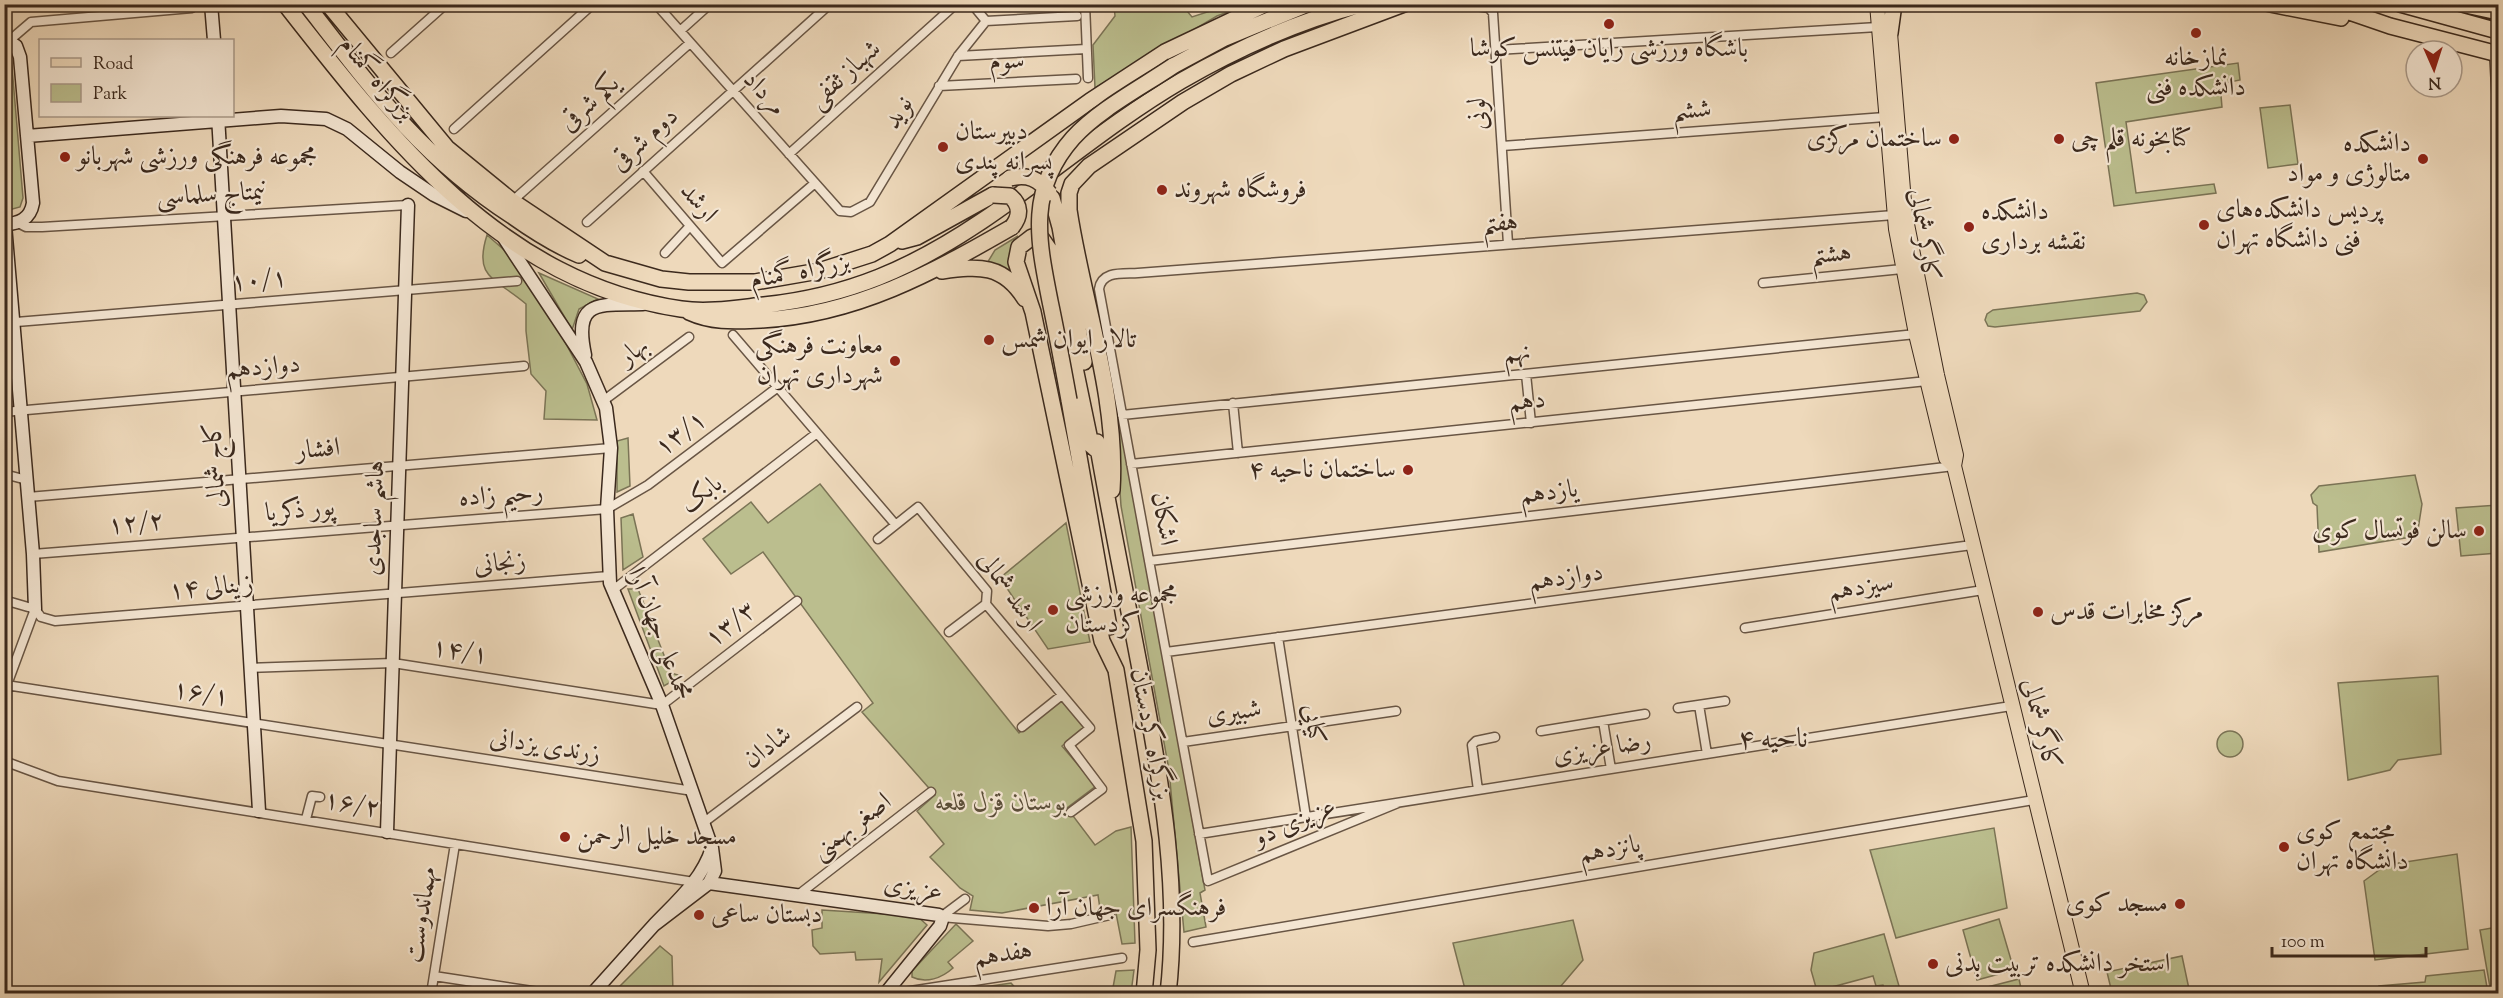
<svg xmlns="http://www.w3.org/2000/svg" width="2503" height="998" font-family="'Sorts Mill Goudy',Amiri,serif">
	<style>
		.green { fill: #bbbe8e; stroke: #7b7456; stroke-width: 1.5 }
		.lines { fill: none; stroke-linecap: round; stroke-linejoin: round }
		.street-casing { stroke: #685544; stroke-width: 11 }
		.secondary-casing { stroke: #3b291d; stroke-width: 15 }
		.primary-casing { stroke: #3b291d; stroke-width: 16 }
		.highway-casing { stroke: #3b291d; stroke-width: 18 }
		.street { stroke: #f4e6d3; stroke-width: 8 }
		.secondary { stroke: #f4e6d3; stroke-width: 12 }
		.primary { stroke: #eed9bb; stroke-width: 14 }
		.highway { stroke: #eed9bb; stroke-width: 15 }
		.highway-bridge-casing { stroke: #3b291d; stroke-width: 18; stroke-linecap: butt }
		.highway-bridge { stroke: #eed9bb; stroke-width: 15 }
		.poi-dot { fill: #8f2418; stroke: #f4e6d3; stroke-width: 2 }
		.labels { text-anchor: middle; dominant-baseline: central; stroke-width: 4.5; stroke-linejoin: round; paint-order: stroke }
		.poi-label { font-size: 26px; fill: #3b291d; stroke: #f4e6d3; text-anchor: start }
		.street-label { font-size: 26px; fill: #3b291d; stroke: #f4e6d3 }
		.park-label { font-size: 26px; font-style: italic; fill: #5b4e39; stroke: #f4e6d3 }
		.quarter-label { font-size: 28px; fill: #3b291d; stroke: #f4e6d3 }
	</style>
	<rect width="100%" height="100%" fill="#eed9bb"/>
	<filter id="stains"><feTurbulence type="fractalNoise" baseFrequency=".00333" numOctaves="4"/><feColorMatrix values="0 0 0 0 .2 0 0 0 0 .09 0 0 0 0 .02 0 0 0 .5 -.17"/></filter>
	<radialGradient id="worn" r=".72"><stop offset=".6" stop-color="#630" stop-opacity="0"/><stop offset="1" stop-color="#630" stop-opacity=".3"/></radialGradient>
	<!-- green -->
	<path class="green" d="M 1114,5 L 1182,5 L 1192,17 L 1229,5 L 1247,5 L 1217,16 L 1095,88 L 1093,45 L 1115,16 Z
		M 4,49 L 11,55 L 23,198 L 20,207 L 5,211 Z
		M 2238,63 L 2240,80 L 2220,84 L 2222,107 L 2126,122 L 2136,193 L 2214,184 L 2216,193 L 2114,206 L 2096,83 Z
		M 2290,105 L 2298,164 L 2268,168 L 2260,108 Z
		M 487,235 L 510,255 L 563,338 L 587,384 L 597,420 L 544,419 L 546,391 L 531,374 L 526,331 L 526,304 C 496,278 473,279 487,235 Z
		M 1018,236 C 1004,249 1013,265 1019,280 L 986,265 L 995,250 Z
		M 539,273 L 598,299 L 579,309 L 572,330 Z
		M 2137,293 L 2144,295 L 2147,302 L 2140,311 L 1995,327 L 1988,326 L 1985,320 L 1987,314 L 1993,310 Z
		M 1119,411 L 1205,890 L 1200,893 L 1206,927 L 1184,932 L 1169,770 L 1121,506 L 1115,417 Z
		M 628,438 L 630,486 L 617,492 L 617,441 Z
		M 2415,475 L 2422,504 L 2417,536 L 2319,552 L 2317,506 L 2313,503 L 2311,495 L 2319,486 Z
		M 820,484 L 1019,733 L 1060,699 L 1084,727 L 1062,746 L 1096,786 L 1067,808 L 1095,845 L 1116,831 L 1131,827 L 1135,943 L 1122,944 L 1115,908 L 1100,909 L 1098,895 L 1002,913 L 970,910 L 973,896 L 960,888 L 930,857 L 944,844 L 917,811 L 935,795 L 862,712 L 873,703 L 763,552 L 731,574 L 703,539 L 751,502 L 768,523 Z
		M 2498,505 L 2498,553 L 2461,556 L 2456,508 Z
		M 633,514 L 643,557 L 623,570 L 621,518 Z
		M 1066,523 L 1090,642 L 1048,649 L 1000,578 Z
		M 628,589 L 638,589 L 671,673 L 681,676 L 664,686 Z
		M 2438,676 L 2441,754 L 2398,760 L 2390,770 L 2348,780 L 2338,683 Z
		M2217 744a13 13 0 1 1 26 0a13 13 0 1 1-26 0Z
		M 1994,828 L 2007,908 L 1896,938 L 1870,850 Z
		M 2457,854 L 2468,949 L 2375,960 L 2364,881 L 2386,865 Z
		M 822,910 L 917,916 L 927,925 L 879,982 L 882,959 L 856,960 L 855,952 L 820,954 L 813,946 L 812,930 L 822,928 Z
		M 1999,919 L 2014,970 L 1977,980 L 1963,930 Z
		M 1573,920 L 1583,960 L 1555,993 L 1466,993 L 1453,943 Z
		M 956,924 L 973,941 L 948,962 L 953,968 C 942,978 926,984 912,977 L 912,971 Z
		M 2498,927 L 2498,993 L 2491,993 L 2480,930 Z
		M 1884,934 L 1901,993 L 1886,993 L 1883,985 L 1876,986 L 1873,976 L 1817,991 L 1811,970 L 1814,953 Z
		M 660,946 L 672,956 L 673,993 L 613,993 Z
		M 2182,956 L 2189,989 L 2168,993 L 2112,993 L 2107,972 Z
		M 1134,970 L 1131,993 L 1112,993 L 1116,971 Z
		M 2484,970 L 2488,993 L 2380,993 L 2379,986 L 2425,982 L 2426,976 Z
		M 2019,979 L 2022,993 L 1964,993 Z
		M 1011,983 L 1020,993 L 944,993 Z"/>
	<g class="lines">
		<!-- street casing -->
		<g class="street-casing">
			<path id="street" d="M 656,4 L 840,211 L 851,212 L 870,202 L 958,56 L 986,21
				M 972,4 L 986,21
				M 1085,4 L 1088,78
				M 1464,4 L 1489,8 L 1493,13 L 1508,244
				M 212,7 L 234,4
				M 986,21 L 1077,16
				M 680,31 L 710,4
				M 10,40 L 31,22 L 192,8
				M 1496,50 L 1878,27
				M 391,53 L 446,4
				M 2494,53 L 2498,119
				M 958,56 L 1086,49
				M 939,86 L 1076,79
				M 454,129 L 593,4
				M 1502,146 L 1885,117
				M 789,154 L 956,4
				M 643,171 L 722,263 L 815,183
				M 518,196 L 690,43
				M 587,222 L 830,4
				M 18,223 L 26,227 L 42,227 L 408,205
				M 665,253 L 690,226
				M 1763,283 L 1902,269
				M 4,323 L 517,281
				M 733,335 L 895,524
				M 1526,374 L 1531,423
				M 603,401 L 689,337
				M 1233,403 L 1238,453
				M 4,412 L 524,366
				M 1122,415 L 1916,334
				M 1131,464 L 1927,381
				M 4,474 L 27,480
				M 28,497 L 611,448
				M 878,539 L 918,507 L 987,591 L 986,604 L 1090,728 L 1069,745 L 1102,789 L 1071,812
				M 33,554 L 607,509 L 648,485 L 778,387
				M 1149,561 L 1954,466
				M 613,590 L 817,433
				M 4,600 L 35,609
				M 35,609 L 41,617 L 55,621 L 609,576
				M 1745,628 L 1983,590
				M 949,632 L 986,604
				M 1278,637 L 1306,817
				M 1166,652 L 1972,545
				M 250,668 L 393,663 L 662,705 L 797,601
				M 6,685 L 693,791
				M 5,690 L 35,609
				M 1699,705 L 1707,754
				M 1678,708 L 1725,701
				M 1603,721 L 1611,769
				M 1022,727 L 1062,695
				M 1541,731 L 1645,714
				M 1183,742 L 1396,711
				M 4,761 L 58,781 L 694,882
				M 1478,790 L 1472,745 L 1476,741 L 1495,737
				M 1398,803 L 1208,881 L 1099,289 C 1102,270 1124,274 1138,273 L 1894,215
				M 306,819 L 312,796 L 320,797
				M 703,823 L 857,707
				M 1199,834 L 2011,706
				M 798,895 L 931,792
				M 941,917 L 1048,926 L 1071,924 L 1110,915
				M 941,917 L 965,899
				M 1193,942 L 2034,800
				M 434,976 L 552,994
				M 431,994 L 455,844
				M 891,994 L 1122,958"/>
		</g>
		<!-- secondary casing -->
		<g class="secondary-casing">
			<path id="secondary" d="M 211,4 L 214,40
				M 4,38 L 16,46 L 20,57 L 33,203 C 30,220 19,223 4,225
				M 218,116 L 259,811
				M 27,136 L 281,116 L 326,119 L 347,129 L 400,172 L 434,195 L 466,211
				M 5,225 L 33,554 L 35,609
				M 504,238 L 586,362 L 606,408 L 611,448 L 607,509 L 610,583 L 662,705 L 712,848
				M 585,355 C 573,299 598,305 643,304
				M 387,832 L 408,205
				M 709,883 L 939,915 L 942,920 L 940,926 L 885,994
				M 592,994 C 613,971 633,948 654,925 C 677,901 702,880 712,848 L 715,871 L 709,883 L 654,925"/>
		</g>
		<!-- primary casing -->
		<g class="primary-casing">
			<path id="primary" d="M 1877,4 L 1896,229 L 1916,334 L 1946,458 L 1954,466
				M 1890,33 L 1905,214 L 1937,375 L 1956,455 L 1954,466 L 2083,994"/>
		</g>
		<!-- highway casing -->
		<g class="highway-casing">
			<path id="highway" d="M 285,4 C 389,137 502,283 681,309 C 708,313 737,308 764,305 C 849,296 912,268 982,221 C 1049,176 1111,122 1181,81 C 1238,48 1301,20 1364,4
				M 306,4 C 372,89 420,156 512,216 C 533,231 555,245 579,255
				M 328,4 L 447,148 L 512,201 L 605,263 L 661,279 L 689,282 L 755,282 L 819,271 L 872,254 L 890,244 L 1090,101 L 1165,52 L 1266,4
				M 1876,4 L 1877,6
				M 2270,4 L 2341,18
				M 2326,4 L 2390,26 L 2498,54
				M 2400,4 L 2498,31
				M 2461,4 L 2498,12
				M 1890,33 L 1894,4
				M 1173,66 L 1225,38 L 1308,4
				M 1052,198 L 1060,227 L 1084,362
				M 902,241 L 917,237 L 993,195
				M 942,271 C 979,266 1003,264 1025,299
				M 689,312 C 713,323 736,321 761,320 C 856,315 932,273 1012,227
				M 1069,400 L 1109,627
				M 1097,442 C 1111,523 1128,604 1143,685 C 1162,786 1180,890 1168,994
				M 1099,452 L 1091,445 L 1051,252 L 1042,239 L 1032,237 L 1019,247 L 1016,262 L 1033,312 L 1102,641 L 1116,670 L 1144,841 L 1148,950 L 1144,994
				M 1112,490 C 1118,396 1083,303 1069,210 L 1069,193 L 1072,184 L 1089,166 L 1183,102 L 1231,74 L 1284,49 L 1404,4"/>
		</g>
		<!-- street -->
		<use href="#street" class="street"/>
		<!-- secondary -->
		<use href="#secondary" class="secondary"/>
		<!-- primary -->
		<use href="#primary" class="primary"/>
		<!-- highway -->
		<use href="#highway" class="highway"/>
		<!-- highway-bridge casing -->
		<g class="highway-bridge-casing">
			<path id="highway-bridge" d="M 1010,178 C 1027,174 1039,178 1049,193
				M 993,195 L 1010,196 C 1021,205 1021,216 1012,227
				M 1069,400 C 1063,367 1057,334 1050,301 C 1038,240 1027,190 1073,138 C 1098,110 1142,87 1173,66"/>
		</g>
		<!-- highway-bridge -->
		<use href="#highway-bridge" class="highway-bridge"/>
	</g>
	<!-- markers -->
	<g class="poi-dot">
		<circle cx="1609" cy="24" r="6"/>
		<circle cx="2196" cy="33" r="6"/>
		<circle cx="1954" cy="139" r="6"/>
		<circle cx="2059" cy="139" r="6"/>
		<circle cx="943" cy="147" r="6"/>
		<circle cx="65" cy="157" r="6"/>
		<circle cx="2423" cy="159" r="6"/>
		<circle cx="1162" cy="190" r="6"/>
		<circle cx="2204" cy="225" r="6"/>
		<circle cx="1969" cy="227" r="6"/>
		<circle cx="989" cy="340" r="6"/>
		<circle cx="895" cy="361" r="6"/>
		<circle cx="1408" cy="470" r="6"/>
		<circle cx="2479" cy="531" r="6"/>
		<circle cx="1053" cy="610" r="6"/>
		<circle cx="2038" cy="612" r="6"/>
		<circle cx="565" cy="837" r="6"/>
		<circle cx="2284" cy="847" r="6"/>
		<circle cx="2180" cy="904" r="6"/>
		<circle cx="1034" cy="908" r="6"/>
		<circle cx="699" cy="915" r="6"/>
		<circle cx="1933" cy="964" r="6"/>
	</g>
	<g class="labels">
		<!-- poi labels -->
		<g class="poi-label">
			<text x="1609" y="49" text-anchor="middle">باشگاه ورزشی رایان فیتنس کوشا</text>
			<text x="2196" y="58" text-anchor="middle">نمازخانه<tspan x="2196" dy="30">دانشکده فنی</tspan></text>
			<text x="955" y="132">دبیرستان<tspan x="955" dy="30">پسرانه پندی</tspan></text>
			<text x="1942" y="139" text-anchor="end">ساختمان مرکزی</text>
			<text x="2071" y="139">کتابخونه قلم چی</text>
			<text x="2411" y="144" text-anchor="end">دانشکده<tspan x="2411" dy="30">متالوژی و مواد</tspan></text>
			<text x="77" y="157">مجموعه فرهنگی ورزشی شهربانو</text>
			<text x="1174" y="190">فروشگاه شهروند</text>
			<text x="2216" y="210">پردیس دانشکده‌های<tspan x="2216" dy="30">فنی دانشگاه تهران</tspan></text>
			<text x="1981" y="212">دانشکده<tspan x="1981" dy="30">نقشه برداری</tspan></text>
			<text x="1001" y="340">تالار ایوان شمس</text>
			<text x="883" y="346" text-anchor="end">معاونت فرهنگی<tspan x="883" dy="30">شهرداری تهران</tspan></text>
			<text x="1396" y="470" text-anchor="end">ساختمان ناحیه ۴</text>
			<text x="2467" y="531" text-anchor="end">سالن فوتسال کوی</text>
			<text x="1065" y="595">مجموعه ورزشی<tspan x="1065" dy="30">کردستان</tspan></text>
			<text x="2050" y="612">مرکز مخابرات قدس</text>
			<text x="2296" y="832">مجتمع کوی<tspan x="2296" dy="30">دانشگاه تهران</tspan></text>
			<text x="577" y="837">مسجد خلیل الرحمن</text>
			<text x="2168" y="904" text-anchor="end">مسجد کوی</text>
			<text x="1046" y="908">فرهنگسرای جهان آرا</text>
			<text x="711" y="915">دبستان ساعی</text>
			<text x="1945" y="964">استخر دانشکده تربیت بدنی</text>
		</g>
		<!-- street labels -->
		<g class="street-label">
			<text transform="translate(1007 62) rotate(-3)">سوم</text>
			<text transform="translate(845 75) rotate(-42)">شهباز ثقفی</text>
			<text transform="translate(376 79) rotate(50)">بزرگراه گمنام</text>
			<text transform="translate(764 94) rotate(48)">مرداد</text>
			<text transform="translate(590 104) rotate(-42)">یکم شرقی</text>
			<text transform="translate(1692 111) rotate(-4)">ششم</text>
			<text transform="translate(899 113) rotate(-59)">نوید</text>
			<text transform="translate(1479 114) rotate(-94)">لونی</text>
			<text transform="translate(645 140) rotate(-42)">دوم شرقی</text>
			<text transform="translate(211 195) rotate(-3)">نیمتاج سلماسی</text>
			<text transform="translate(698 203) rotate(50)">ارشد</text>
			<text transform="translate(1500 224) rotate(-4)">هفتم</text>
			<text transform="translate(1923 235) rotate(82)">کارگر شمالی</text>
			<text transform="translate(1831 255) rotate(-6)">هشتم</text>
			<text transform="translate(800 272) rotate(-11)">بزرگراه گمنام</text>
			<text transform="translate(259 281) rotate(-5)">۱۰/۱</text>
			<text transform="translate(634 352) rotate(-37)">بهار</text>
			<text transform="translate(1517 354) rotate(-6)">نهم</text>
			<text transform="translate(263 368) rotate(-5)">دوازدهم</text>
			<text transform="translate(1527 402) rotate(-6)">دهم</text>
			<text transform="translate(681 434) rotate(-37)">۱۳/۱</text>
			<text transform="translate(318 450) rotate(-5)">افشار</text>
			<text transform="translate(216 465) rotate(-93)">کاج شمالی</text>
			<text transform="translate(1549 493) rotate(-7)">یازدهم</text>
			<text transform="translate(702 495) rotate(-38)">بابک</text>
			<text transform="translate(501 496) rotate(-4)">رحیم زاده</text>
			<text transform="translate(300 511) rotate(-5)">پور ذکریا</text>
			<text transform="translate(375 518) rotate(-88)">هاشم ساجدی</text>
			<text transform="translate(1163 519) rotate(80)">اشکان</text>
			<text transform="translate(136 524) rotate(-5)">۱۲/۲</text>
			<text transform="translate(500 564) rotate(-5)">زنجانی</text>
			<text transform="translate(1566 578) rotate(-8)">دوازدهم</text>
			<text transform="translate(211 588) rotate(-5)">زینالی ۱۴</text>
			<text transform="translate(1861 588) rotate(-9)">سیزدهم</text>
			<text transform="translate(1009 592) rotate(55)">ارشد شمالی</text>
			<text transform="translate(731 625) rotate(-38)">۱۳/۳</text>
			<text transform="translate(659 634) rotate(69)">محمدعلی جهان آرا</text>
			<text transform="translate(460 652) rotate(9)">۱۴/۱</text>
			<text transform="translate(201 694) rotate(9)">۱۶/۱</text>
			<text transform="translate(1234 713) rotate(-8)">شبیری</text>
			<text transform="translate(1313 724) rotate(81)">کیایی</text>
			<text transform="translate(2040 724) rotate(76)">کارگر شمالی</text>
			<text transform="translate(1150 734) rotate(79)">بزرگراه کردستان</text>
			<text transform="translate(545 747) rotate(9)">زرندی یزدانی</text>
			<text transform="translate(768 748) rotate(-37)">شادان</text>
			<text transform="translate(1602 749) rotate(-9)">رضا عزیزی</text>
			<text transform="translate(352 805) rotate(10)">۱۶/۲</text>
			<text transform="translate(1295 823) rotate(-23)">عزیزی دو</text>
			<text transform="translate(852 827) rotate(-37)">اصغر بهمنی</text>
			<text transform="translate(1610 850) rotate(-10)">پانزدهم</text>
			<text transform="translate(913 889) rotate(9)">عزیزی</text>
			<text transform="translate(422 915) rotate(-81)">مهماندوست</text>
			<text transform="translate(1003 955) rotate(-9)">هفدهم</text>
		</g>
		<!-- park labels -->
		<g class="park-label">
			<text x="1001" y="803">بوستان قزل قلعه</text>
		</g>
		<!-- quarter labels -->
		<g class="quarter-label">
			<text x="1773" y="740">ناحیه ۴</text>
		</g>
	</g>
	<!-- margin -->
	<rect width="2503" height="998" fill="none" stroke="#eed9bb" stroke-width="24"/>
	<rect x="6" y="6" width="2491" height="986" fill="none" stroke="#3b291d" stroke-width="3"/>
	<rect x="12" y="12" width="2479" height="974" fill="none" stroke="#3b291d" stroke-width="1.5"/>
	<!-- legend -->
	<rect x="39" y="39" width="195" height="78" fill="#f4e6d3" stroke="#aa9a8a" stroke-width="1.5"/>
	<rect x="51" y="58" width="30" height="9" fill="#eed9bb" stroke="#aa9a8a" stroke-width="1.5"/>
	<text x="93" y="69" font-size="18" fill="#3b291d">Road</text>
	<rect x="51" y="84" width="30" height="18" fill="#bbbe8e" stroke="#aa9a8a" stroke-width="1.5"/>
	<text x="93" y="99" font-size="18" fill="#3b291d">Park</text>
	<!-- north arrow -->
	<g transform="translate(2434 69) rotate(177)"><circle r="28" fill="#f4e6d3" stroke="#aa9a8a" stroke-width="1.5"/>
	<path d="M0-4.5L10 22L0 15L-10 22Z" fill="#8f2418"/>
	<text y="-9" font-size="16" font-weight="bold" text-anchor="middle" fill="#3b291d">N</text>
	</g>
	<!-- scale -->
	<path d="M2272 947v9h154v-9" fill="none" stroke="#3b291d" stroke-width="3"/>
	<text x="2281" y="947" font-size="18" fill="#3b291d" stroke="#f4e6d3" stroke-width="4.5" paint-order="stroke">100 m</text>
	<rect width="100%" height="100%" filter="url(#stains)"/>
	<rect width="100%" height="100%" fill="url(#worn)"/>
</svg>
